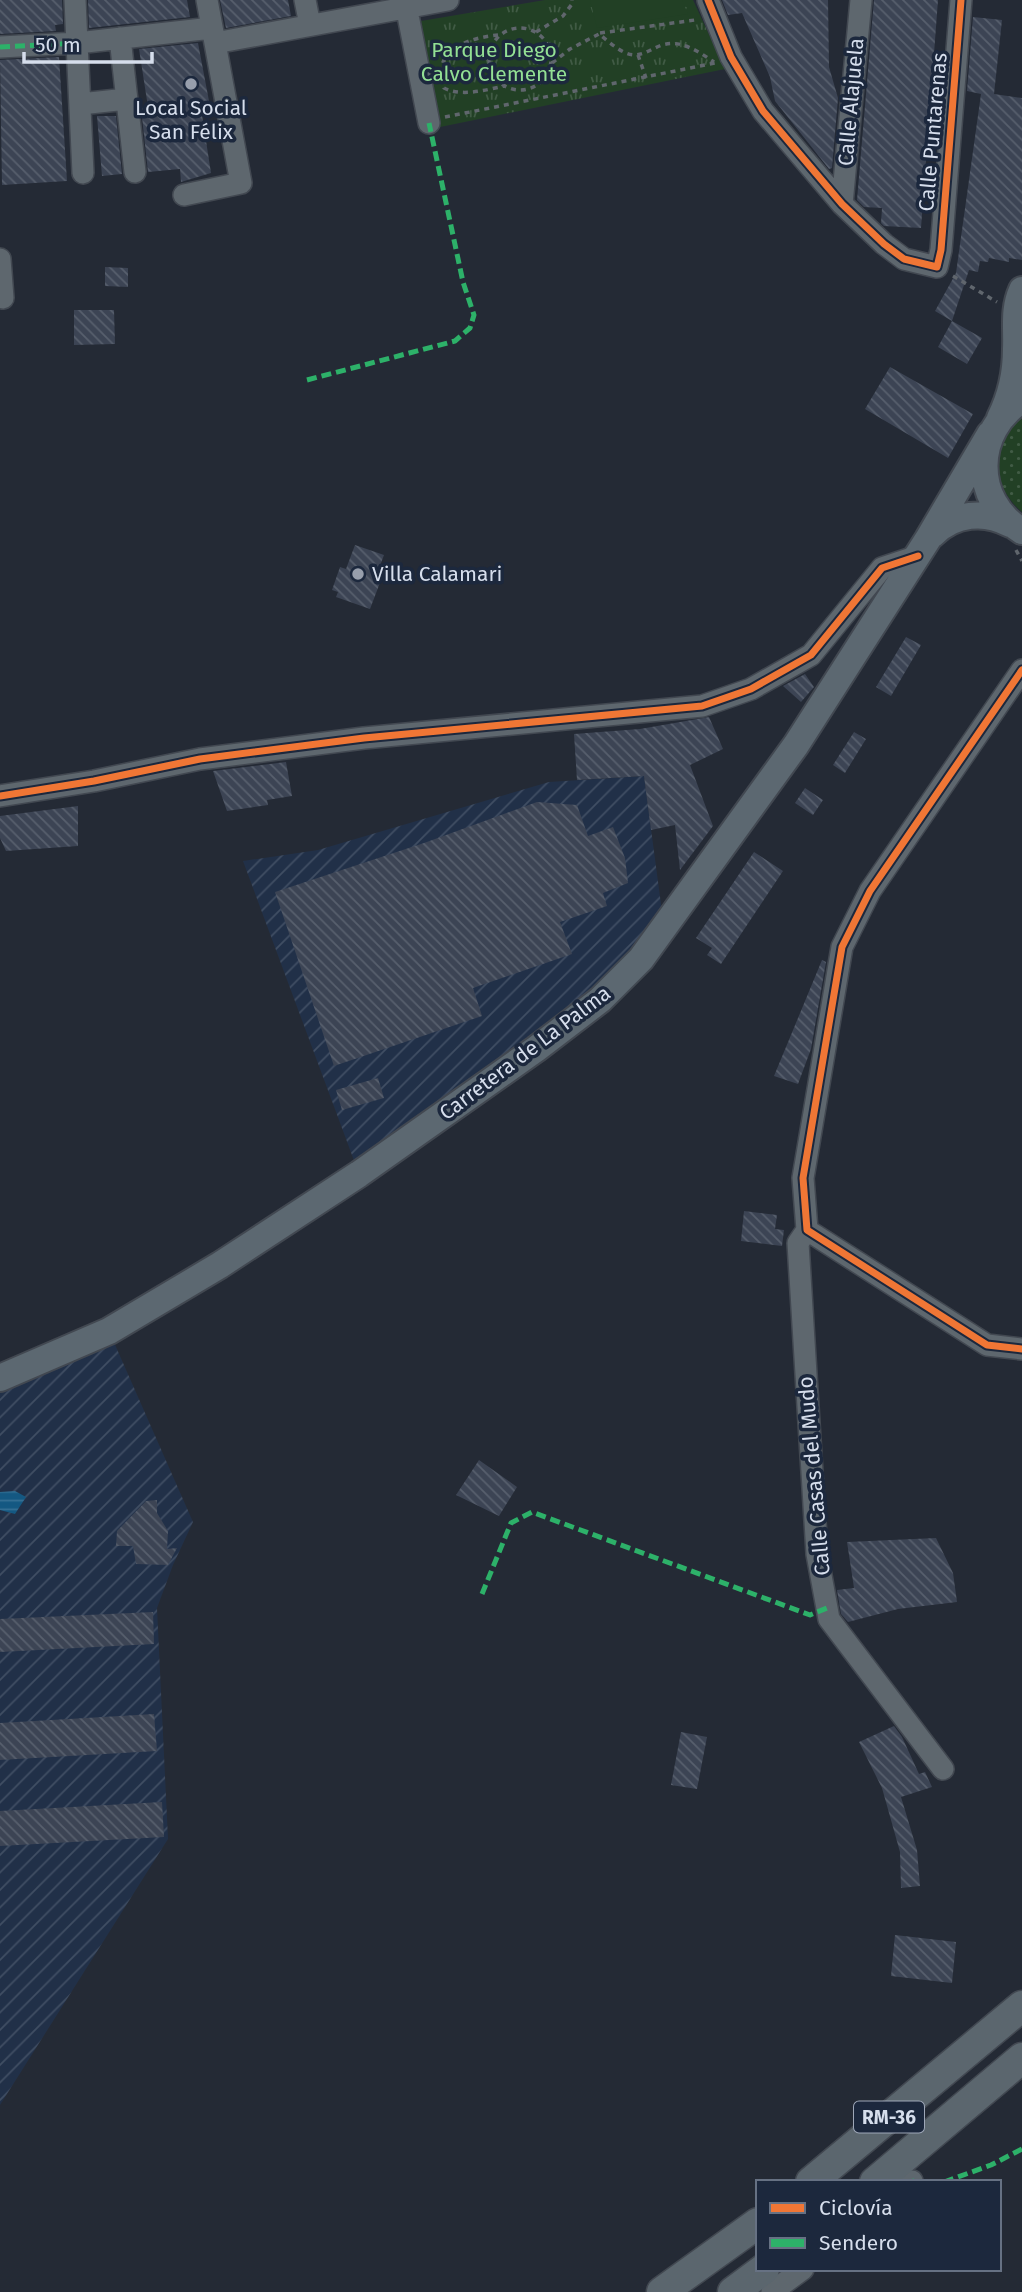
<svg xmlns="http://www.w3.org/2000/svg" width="1022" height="2292" font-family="'Fira Sans',sans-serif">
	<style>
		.industrial { fill: url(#industrial-furrows) }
		.grass { fill: url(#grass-tufts) }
		.garden { fill: url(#garden-dots) }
		.pitch { fill: #224025 }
		.water { fill: url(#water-rules) }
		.building { fill: url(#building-back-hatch) }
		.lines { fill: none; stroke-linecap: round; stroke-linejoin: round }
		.minor-casing { stroke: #424851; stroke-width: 24 }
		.major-casing { stroke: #424851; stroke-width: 30 }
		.highway-casing { stroke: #424851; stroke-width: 33 }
		.path { stroke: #60666d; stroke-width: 3.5; stroke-dasharray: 5 5; stroke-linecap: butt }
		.minor { stroke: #5e676e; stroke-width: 21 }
		.major { stroke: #5c6871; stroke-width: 26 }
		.highway { stroke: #5b666e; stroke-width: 30 }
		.quiet { stroke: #2db169; stroke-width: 5; stroke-dasharray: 10 5; stroke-linecap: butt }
		.cycleway-casing { stroke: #1c283d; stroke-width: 11 }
		.cycleway { stroke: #f07635; stroke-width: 7 }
		.poi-dot { fill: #989fac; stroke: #1c283d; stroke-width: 2.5 }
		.labels { text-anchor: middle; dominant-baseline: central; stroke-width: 7; stroke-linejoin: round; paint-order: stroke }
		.shield { fill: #1c283d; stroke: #9ea7b8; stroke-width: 2 }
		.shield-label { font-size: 19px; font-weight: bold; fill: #d6deec }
		.park-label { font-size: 21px; fill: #93e094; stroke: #1c283d }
		.street-label { font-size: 21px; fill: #d6deec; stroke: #1c283d }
		.poi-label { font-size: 21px; fill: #d6deec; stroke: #1c283d }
	</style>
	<defs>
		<pattern id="industrial-furrows" width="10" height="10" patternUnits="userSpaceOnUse" patternTransform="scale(1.75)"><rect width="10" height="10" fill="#213048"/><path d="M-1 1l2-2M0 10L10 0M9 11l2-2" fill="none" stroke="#404e63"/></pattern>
		<pattern id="grass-tufts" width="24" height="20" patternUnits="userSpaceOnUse" patternTransform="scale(1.75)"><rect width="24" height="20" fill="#224025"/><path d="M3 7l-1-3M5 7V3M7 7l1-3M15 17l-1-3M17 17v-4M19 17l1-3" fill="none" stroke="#415b45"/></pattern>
		<pattern id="garden-dots" width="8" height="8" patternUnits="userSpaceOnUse" patternTransform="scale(1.75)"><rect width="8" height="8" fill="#224025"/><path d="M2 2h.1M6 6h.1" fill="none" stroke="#415b45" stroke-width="1.8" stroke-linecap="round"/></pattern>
		<pattern id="water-rules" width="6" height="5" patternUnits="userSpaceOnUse" patternTransform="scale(1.75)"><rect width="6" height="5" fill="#145882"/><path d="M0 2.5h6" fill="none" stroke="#357094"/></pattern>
		<pattern id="building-back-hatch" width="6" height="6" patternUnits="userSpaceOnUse" patternTransform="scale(1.75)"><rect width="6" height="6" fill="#3c4454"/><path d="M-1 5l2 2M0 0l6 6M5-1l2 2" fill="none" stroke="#575f6d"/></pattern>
	</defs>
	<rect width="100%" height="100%" fill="#242a35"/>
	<!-- industrial -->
	<path class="industrial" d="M 644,776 L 664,927 L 641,959 L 359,1174 L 243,861 L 318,850 L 549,782 Z
		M 109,1331 L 193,1522 L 173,1565 L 157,1608 L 168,1839 L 0,2105 L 0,1380 Z"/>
	<!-- grass -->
	<path class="grass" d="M 545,0 L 693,0 L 725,69 L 440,127 L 421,21 Z"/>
	<!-- garden -->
	<path class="garden" d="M 1022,414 L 1022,512 C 1001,495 988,462 1004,436 C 1009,428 1016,421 1022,414 Z"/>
	<!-- pitch -->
	<path class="pitch" d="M 590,0 L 682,0 L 688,14 L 597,28 Z"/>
	<!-- water -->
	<path class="water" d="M 15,1491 L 26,1497 L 15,1514 L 0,1510 L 0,1492 Z"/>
	<!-- building -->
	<path class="building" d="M 0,0 L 62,0 L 63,24 L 55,25 L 56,31 L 0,34 Z
		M 88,0 L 187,0 L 190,17 L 89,28 Z
		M 220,0 L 288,0 L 291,16 L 226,28 Z
		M 722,0 L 828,0 L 829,67 L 838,98 L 832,168 L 829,169 L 775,101 L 770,77 L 742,13 L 728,15 Z
		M 874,0 L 938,0 L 921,228 L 884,226 L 881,223 L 882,208 L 864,207 L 857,200 Z
		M 973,17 L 1002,20 L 994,94 L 1022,98 L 1022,260 L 1009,258 L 1009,262 L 989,258 L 988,262 L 980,261 L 978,272 L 969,270 L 952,321 L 935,311 L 956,273 L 981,94 L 967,91 Z
		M 198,43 L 209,101 L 200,102 L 211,173 L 181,182 L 180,169 L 148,172 L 141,108 L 148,107 L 139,49 Z
		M 59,57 L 67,181 L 2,185 L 0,60 Z
		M 97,116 L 116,116 L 122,174 L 102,176 Z
		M 105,267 L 128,268 L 128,287 L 105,286 Z
		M 74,310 L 114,310 L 115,344 L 74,345 Z
		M 952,321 L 982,338 L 967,364 L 938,347 Z
		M 890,367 L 973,414 L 948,458 L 865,409 Z
		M 355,545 L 384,555 L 375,579 L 381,580 L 370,609 L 336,597 L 338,592 L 332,590 L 340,567 L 346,569 Z
		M 906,637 L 921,645 L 891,696 L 876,687 Z
		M 805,674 L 814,687 L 801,702 L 783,686 Z
		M 709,717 L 723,749 L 690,765 L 713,826 L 680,870 L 675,825 L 651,830 L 644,776 L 577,780 L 574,734 L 640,729 Z
		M 854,732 L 866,739 L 845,773 L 833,765 Z
		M 286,762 L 292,796 L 267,800 L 268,805 L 227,811 L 213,771 Z
		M 805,788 L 823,800 L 813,815 L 795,803 Z
		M 537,802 L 577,805 L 588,836 L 613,827 L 625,858 L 628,883 L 603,893 L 607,906 L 560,922 L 572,954 L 473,988 L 482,1016 L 334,1066 L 275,892 L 424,843 Z
		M 78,806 L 78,846 L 6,851 L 0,838 L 0,816 Z
		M 754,852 L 783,871 L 721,964 L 707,955 L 712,948 L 696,938 Z
		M 822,960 L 826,962 L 811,1049 L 798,1084 L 774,1076 Z
		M 378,1078 L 384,1098 L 342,1110 L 336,1090 Z
		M 744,1211 L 777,1215 L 775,1229 L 784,1230 L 782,1246 L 741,1241 Z
		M 479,1460 L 517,1487 L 499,1516 L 456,1495 Z
		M 157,1500 L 157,1513 L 168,1531 L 167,1549 L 177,1548 L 168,1565 L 136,1564 L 133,1546 L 116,1546 L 117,1531 L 146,1501 Z
		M 936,1538 L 953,1573 L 957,1602 L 898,1609 L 848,1622 L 841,1614 L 837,1590 L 854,1588 L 847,1542 Z
		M 153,1612 L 154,1644 L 0,1652 L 0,1619 Z
		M 154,1714 L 157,1751 L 0,1760 L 0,1723 Z
		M 894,1726 L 902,1737 L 919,1774 L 925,1772 L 932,1787 L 901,1797 L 917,1850 L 920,1886 L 901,1888 L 900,1852 L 882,1788 L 859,1742 Z
		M 681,1732 L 707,1737 L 697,1789 L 671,1785 Z
		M 162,1802 L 164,1837 L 0,1846 L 0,1811 Z
		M 895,1935 L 956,1942 L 952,1983 L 891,1976 Z"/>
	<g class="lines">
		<!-- minor casing -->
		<g class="minor-casing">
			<path id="minor" d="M 75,0 L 83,173
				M 305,0 L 310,25
				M 405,0 L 429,123
				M 708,0 L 731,57 L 763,111 L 842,204 L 884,244 L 904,259 L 937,267 L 941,250 L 961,0
				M 120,38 L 135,172
				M 215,43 L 448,0
				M 0,47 L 77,43 L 212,28
				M 80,104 L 127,99
				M 184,195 L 241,183 L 207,0
				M 842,204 L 861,0
				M 0,259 L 3,298
				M 1022,670 L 870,891 L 842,947 L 803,1178 L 807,1230 L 987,1345 L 1022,1349
				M 0,796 L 94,781 L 200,759 L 364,738 L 702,706 L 751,689 L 811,655 L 882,568 L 918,556
				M 807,1230 L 798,1243 L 817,1554 L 829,1619 L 943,1769
				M 910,2182 L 912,2181
				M 772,2292 L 803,2269"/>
		</g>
		<!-- major casing -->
		<g class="major-casing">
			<path id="major" d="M 1022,400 C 973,430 971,501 1022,531
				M 1000,418 C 1011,396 1016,374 1016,349 C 1017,328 1013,310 1022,290
				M 933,534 C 954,513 985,510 1010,524
				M 0,1378 L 109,1331 L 220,1265 L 359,1174 L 536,1049 L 600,1000 L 641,959 L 796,745 L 928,539 L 990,434"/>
		</g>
		<!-- highway casing -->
		<g class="highway-casing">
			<path id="highway" d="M 811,2182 L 1022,2006
				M 875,2182 L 1022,2058
				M 662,2292 L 758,2223
				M 733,2292 L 764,2269"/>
		</g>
		<!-- path -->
		<path class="path" d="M489 59a31 31 0 1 1 62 0a31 31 0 1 1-62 0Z
			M 536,32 L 563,16 L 572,4 L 572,0
			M 600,33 L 695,20
			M 498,35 C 478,37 443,44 441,71 C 441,76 443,82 444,88 C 461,97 486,90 504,86
			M 638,55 L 646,78
			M 552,63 L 570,49 L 599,34 C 607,40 616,49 626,53 C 640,59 650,49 662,45 C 681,39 699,52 714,62
			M 445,117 L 715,63
			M 953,276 L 997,302
			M 1016,550 L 1022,561"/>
		<!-- minor -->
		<use href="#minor" class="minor"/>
		<!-- major -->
		<use href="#major" class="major"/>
		<!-- highway -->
		<use href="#highway" class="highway"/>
		<!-- quiet -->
		<path class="quiet" d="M 0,47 L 77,43
			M 307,380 L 455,341 L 470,328 L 474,315 L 463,282 L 429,123
			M 482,1594 L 511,1523 L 532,1512 L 810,1615 L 827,1608
			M 912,2181 L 916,2182
			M 944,2182 L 991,2165 L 1022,2149"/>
		<!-- cycleway casing -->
		<g class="cycleway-casing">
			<path id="cycleway" d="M 708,0 L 731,57 L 763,111 L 842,204 L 884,244 L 904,259 L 937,267 L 941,250 L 961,0
				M 1022,670 L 870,891 L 842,947 L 803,1178 L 807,1230 L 987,1345 L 1022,1349
				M 0,796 L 94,781 L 200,759 L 364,738 L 702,706 L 751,689 L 811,655 L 882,568 L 918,556"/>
		</g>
		<!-- cycleway -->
		<use href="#cycleway" class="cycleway"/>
	</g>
	<!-- markers -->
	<g class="poi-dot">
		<circle cx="191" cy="84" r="7"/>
		<circle cx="358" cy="574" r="7"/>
	</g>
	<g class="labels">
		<!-- shield labels -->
		<rect class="shield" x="854" y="2101.5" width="70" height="31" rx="5"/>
		<g class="shield-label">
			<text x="889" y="2117">RM-36</text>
		</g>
		<!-- park labels -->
		<g class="park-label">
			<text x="494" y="50">Parque Diego<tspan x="494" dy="24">Calvo Clemente</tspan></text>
		</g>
		<!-- street labels -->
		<g class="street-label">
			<text transform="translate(851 102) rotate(-85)">Calle Alajuela</text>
			<text transform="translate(933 132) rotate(-85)">Calle Puntarenas</text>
			<text transform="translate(525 1053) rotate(-37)">Carretera de La Palma</text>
			<text transform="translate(814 1476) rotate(-95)">Calle Casas del Mudo</text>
		</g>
		<!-- poi labels -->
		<g class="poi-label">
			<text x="191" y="108">Local Social<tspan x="191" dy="24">San Félix</tspan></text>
			<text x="372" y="574" text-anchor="start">Villa Calamari</text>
		</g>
	</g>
	<!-- legend -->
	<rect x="756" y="2180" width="245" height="91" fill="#1c283d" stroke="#667183" stroke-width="2"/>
	<rect x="770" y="2203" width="35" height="10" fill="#f07635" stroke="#667183" stroke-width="2"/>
	<text x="819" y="2215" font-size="21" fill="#d6deec">Ciclovía</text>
	<rect x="770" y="2238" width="35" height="10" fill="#2db169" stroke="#667183" stroke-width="2"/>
	<text x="819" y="2250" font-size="21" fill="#d6deec">Sendero</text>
	<!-- scale -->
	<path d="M24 52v10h128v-10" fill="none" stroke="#d6deec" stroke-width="3.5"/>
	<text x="35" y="52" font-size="21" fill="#d6deec" stroke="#1c283d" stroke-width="5" paint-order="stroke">50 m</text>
</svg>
